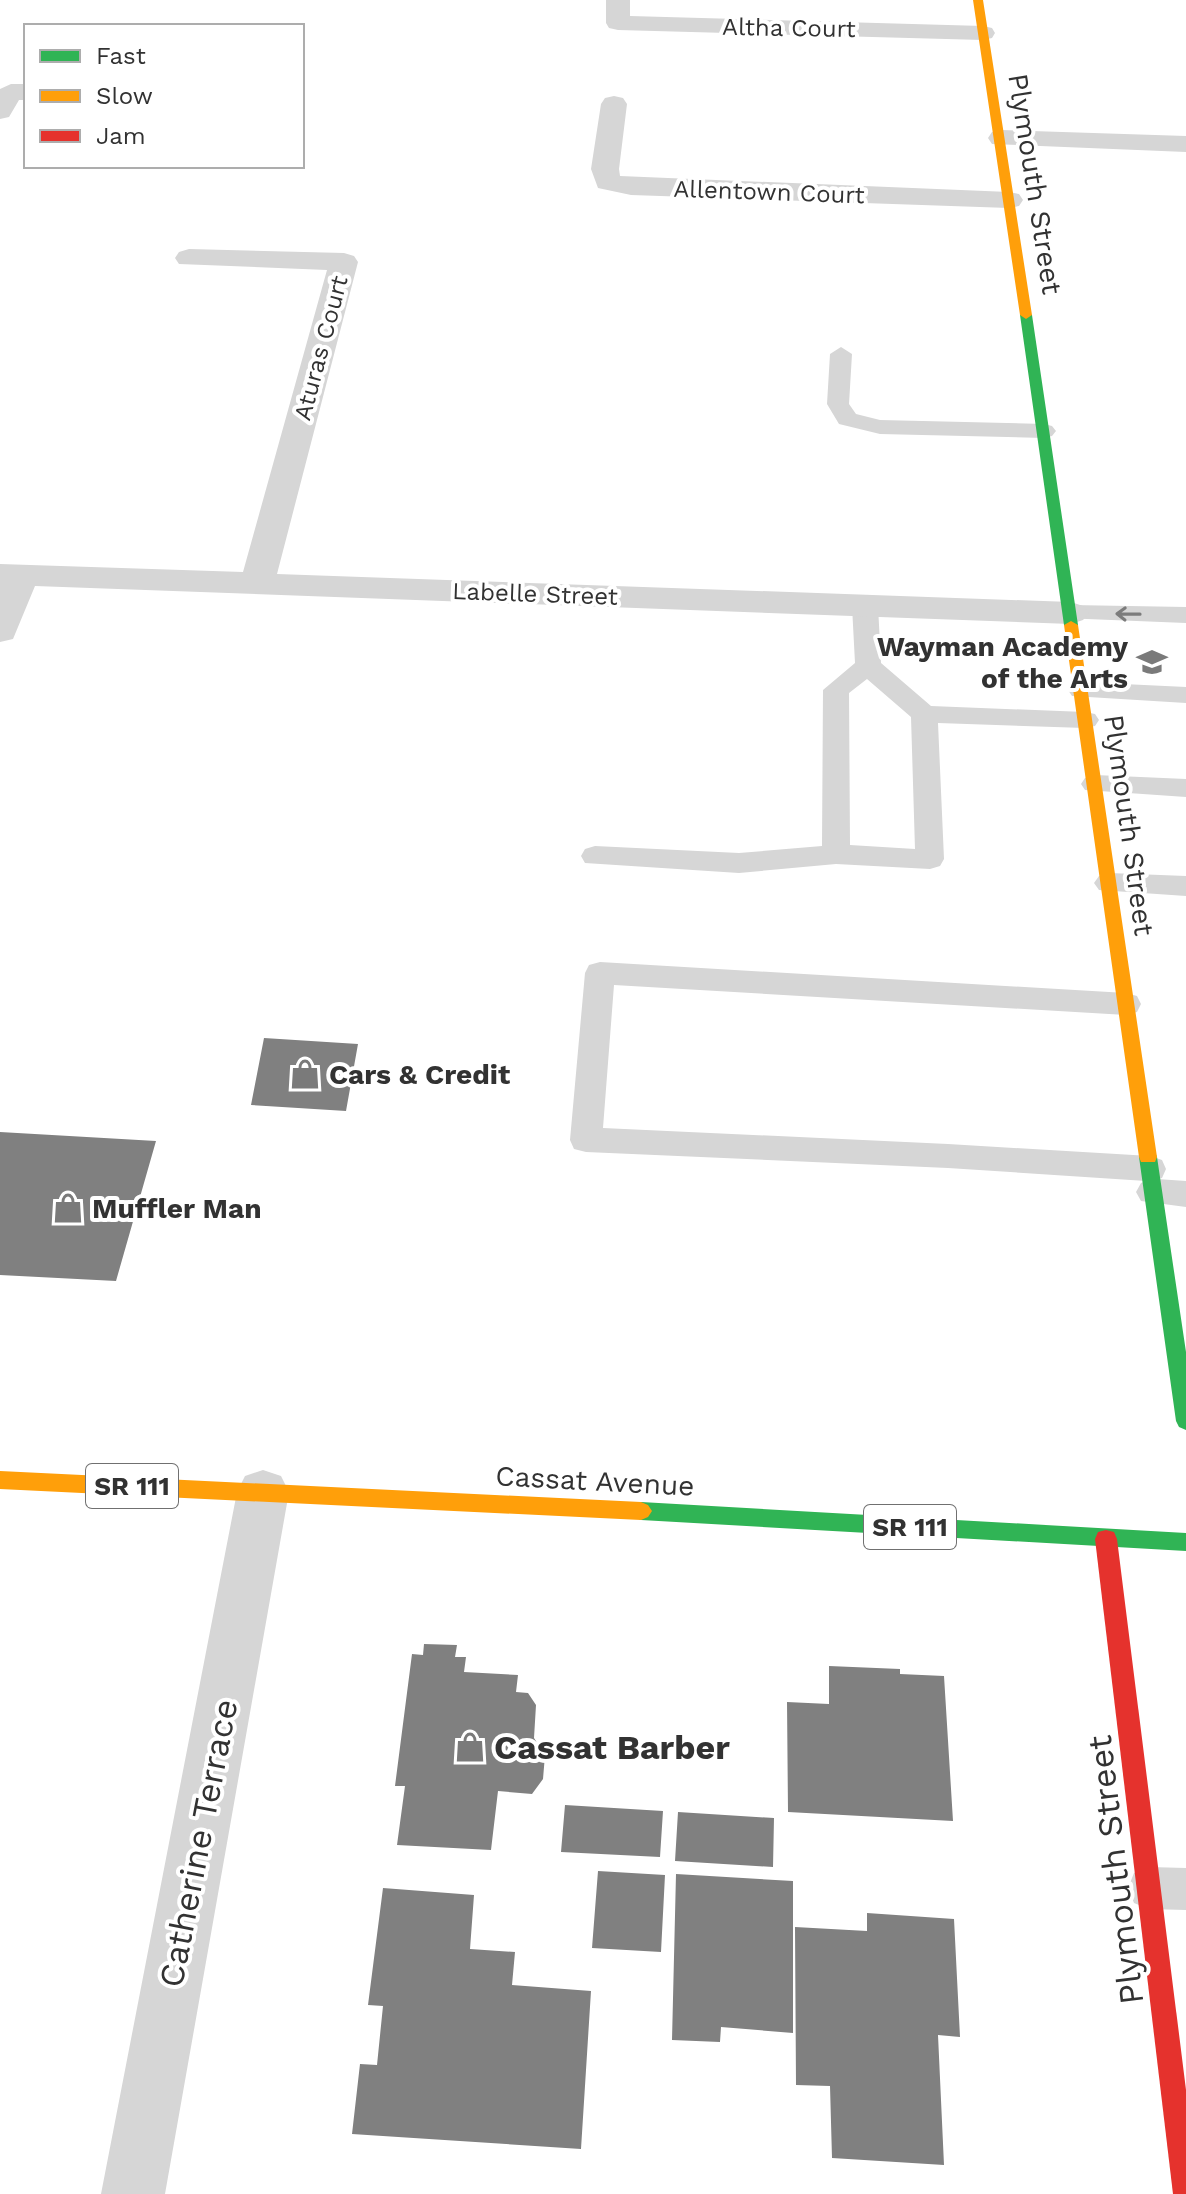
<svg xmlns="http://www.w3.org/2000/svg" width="1186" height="2194" font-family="'Work Sans',sans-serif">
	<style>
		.building { fill: #808080 }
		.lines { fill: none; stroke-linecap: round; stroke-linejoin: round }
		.lane { fill: #d6d6d6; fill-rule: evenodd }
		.street { fill: #d6d6d6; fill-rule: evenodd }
		.fast { fill: #30b455; fill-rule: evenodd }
		.slow { fill: #ff9f0a; fill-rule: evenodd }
		.jam { fill: #e5322d; fill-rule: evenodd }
		.oneway { stroke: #7c7c7c }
		.labels { text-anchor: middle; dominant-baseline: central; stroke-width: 8; stroke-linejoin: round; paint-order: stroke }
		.far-street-label { font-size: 24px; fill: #323232; stroke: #fff }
		.shield { fill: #fff; stroke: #707070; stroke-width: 2 }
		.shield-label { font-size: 26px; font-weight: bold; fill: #323232 }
		.street-label { font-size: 28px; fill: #323232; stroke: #fff }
		.poi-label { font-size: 28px; font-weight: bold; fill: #323232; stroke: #fff; text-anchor: start }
		.near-poi-label { font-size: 34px; font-weight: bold; fill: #323232; stroke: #fff; text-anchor: start }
		.near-street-label { font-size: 34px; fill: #323232; stroke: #fff }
	</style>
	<rect width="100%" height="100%" fill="#fff"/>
	<!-- building -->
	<path class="building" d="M 264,1038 L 358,1044 L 346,1111 L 251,1105 Z
		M 0,1132 L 156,1141 L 116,1281 L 0,1275 Z
		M 424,1644 L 457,1645 L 455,1657 L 466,1657 L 464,1672 L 518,1675 L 516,1692 L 528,1693 L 536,1705 L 534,1738 L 545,1755 L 543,1779 L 532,1794 L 498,1791 L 491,1850 L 397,1845 L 405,1786 L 395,1786 L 412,1654 L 423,1655 Z
		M 829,1666 L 900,1669 L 900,1674 L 944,1676 L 953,1821 L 788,1812 L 787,1702 L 829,1704 Z
		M 565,1805 L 663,1811 L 660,1857 L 561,1852 Z
		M 678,1812 L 774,1818 L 773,1867 L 675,1861 Z
		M 598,1871 L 665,1875 L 661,1952 L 592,1948 Z
		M 676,1874 L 793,1881 L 793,2033 L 721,2027 L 720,2042 L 672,2040 Z
		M 383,1888 L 474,1895 L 470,1949 L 515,1952 L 512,1985 L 591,1991 L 581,2149 L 352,2134 L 360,2064 L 377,2065 L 383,2006 L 368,2005 Z
		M 867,1913 L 954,1919 L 960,2037 L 938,2035 L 944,2165 L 832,2158 L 830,2086 L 796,2085 L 795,1927 L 867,1931 Z"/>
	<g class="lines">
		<!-- lane -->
		<path class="lane" d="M 841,347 L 852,354 L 849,404 L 856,414 L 880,420 L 1044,424 L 1052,426 L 1056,431 L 1052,436 L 1044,438 L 880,434 L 839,424 L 827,404 L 830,354 Z
			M 865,598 L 874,601 L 878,606 L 881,663 L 931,706 L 1085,712 L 1095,714 L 1099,720 L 1095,726 L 1085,728 L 938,723 L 944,859 L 940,866 L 930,869 L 836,864 L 739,873 L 585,863 L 581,856 L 585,849 L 595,846 L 739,853 L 822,846 L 823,690 L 855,663 L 852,606 L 856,601 ZM 867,679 L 911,717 L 915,849 L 850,845 L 849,693 Z
			M 1071,605 L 1186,607 L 1186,623 L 1062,618 L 1058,613 L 1062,608 Z
			M 1081,682 L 1186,687 L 1186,703 L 1072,696 L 1068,690 L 1072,684 Z
			M 1095,775 L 1186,779 L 1186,797 L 1085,790 L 1081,784 L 1085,778 Z
			M 1109,873 L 1186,876 L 1186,896 L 1099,890 L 1094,883 L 1099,876 Z
			M 600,962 L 1126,993 L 1137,996 L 1141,1004 L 1137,1012 L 1126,1015 L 614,985 L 603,1128 L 948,1144 L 1150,1156 L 1162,1160 L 1166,1169 L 1162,1178 L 1157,1179 L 1186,1181 L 1186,1207 L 1141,1201 L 1136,1192 L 1141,1183 L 1146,1181 L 948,1168 L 586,1152 L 574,1149 L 570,1140 L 585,973 L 589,965 Z
			M 1149,1867 L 1186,1868 L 1186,1910 L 1149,1909 L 1134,1903 L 1128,1888 L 1134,1873 Z"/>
		<!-- street -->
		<path class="street" d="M 606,0 L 630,0 L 630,16 L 983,26 L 992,28 L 995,33 L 992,38 L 983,40 L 618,30 L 609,28 L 606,23 Z
			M 11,84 L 26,84 L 26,100 L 19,100 L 9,117 L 0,119 L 0,89 Z
			M 614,96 L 623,98 L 627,104 L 619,169 L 620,176 L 1009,192 L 1019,194 L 1023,200 L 1019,206 L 1009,208 L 631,195 L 598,188 L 591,169 L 601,104 L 605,98 Z
			M 1001,130 L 1186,136 L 1186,152 L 992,144 L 988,138 L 992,132 Z
			M 189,249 L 344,253 L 354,256 L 358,262 L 277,574 L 1071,602 L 1083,606 L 1089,613 L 1083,620 L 1071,624 L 35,586 L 13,639 L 0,642 L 0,564 L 243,572 L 327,270 L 179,264 L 175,258 L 179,252 Z
			M 263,1470 L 281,1476 L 289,1492 L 165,2194 L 101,2194 L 237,1492 L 245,1476 Z"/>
		<!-- fast -->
		<path class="fast" d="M 1026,311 L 1032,315 L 1078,625 L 1071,629 L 1064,625 L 1020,315 Z
			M 1148,1150 L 1155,1152 L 1157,1157 L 1186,1352 L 1186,1430 L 1179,1427 L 1176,1421 L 1139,1157 L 1141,1152 Z
			M 641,1502 L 1186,1533 L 1186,1551 L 641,1520 L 634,1517 L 630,1511 L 634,1505 Z"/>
		<!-- slow -->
		<path class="slow" d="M 973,0 L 983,0 L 1032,315 L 1026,319 L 1020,315 Z
			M 1071,621 L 1078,625 L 1157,1157 L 1155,1162 L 1141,1162 L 1139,1157 L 1064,625 Z
			M 0,1471 L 641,1502 L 648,1505 L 652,1511 L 648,1517 L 641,1520 L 0,1489 Z"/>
		<!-- jam -->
		<path class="jam" d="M 1106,1530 L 1114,1532 L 1117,1539 L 1186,2090 L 1186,2194 L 1173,2194 L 1095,1539 L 1098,1532 Z"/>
	</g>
	<!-- one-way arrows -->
	<defs><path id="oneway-shaft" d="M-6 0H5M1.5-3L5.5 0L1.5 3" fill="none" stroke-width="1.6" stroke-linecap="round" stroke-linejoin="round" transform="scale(2)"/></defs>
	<use class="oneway" href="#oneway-shaft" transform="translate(1128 614) rotate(-179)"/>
	<!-- icons -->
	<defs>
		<g id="school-bare" transform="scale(2.4)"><path d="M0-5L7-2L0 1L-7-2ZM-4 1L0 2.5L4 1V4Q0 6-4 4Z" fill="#7a7a7a" stroke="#fff" stroke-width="2.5" paint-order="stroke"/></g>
		<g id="shop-bare" transform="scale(2.4)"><path d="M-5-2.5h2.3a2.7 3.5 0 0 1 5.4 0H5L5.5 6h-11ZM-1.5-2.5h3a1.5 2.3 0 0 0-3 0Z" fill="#7a7a7a" stroke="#fff" stroke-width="2.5" paint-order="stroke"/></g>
	</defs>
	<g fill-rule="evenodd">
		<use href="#school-bare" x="1152" y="662"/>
		<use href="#shop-bare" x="305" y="1074"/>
		<use href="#shop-bare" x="68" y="1208"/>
		<use href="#shop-bare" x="470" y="1747"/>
	</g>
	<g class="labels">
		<!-- far-street labels -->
		<g class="far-street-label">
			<text transform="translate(789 28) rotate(1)">Altha Court</text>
			<text transform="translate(769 192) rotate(2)">Allentown Court</text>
			<text transform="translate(321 348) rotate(-75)">Aturas Court</text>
			<text transform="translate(535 594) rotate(2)">Labelle Street</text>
		</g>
		<!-- shield labels -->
		<g class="shield">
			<rect x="86" y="1464" width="92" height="44" rx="6"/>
			<rect x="864" y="1505" width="92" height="44" rx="6"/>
		</g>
		<g class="shield-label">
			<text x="132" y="1486">SR 111</text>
			<text x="910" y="1527">SR 111</text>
		</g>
		<!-- street labels -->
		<g class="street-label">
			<text transform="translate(1035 184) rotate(81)">Plymouth Street</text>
			<text transform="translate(1129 825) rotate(82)">Plymouth Street</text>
			<text transform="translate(595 1481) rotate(3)">Cassat Avenue</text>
		</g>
		<!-- poi labels -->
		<g class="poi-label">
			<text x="1128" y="646" text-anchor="end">Wayman Academy<tspan x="1128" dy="32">of the Arts</tspan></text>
			<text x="329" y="1074">Cars &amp; Credit</text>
			<text x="92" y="1208">Muffler Man</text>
		</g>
		<!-- near-poi labels -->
		<g class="near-poi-label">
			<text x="494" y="1747">Cassat Barber</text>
		</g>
		<!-- near-street labels -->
		<g class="near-street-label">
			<text transform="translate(198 1843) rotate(-79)">Catherine Terrace</text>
			<text transform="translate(1115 1870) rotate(-97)">Plymouth Street</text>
		</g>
	</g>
	<!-- legend -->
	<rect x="24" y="24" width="280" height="144" fill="#ffffff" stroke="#adadad" stroke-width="2"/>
	<rect x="40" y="50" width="40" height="12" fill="#30b455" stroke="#adadad" stroke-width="2"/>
	<text x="96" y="64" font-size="24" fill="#323232">Fast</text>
	<rect x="40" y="90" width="40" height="12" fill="#ff9f0a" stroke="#adadad" stroke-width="2"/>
	<text x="96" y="104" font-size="24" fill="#323232">Slow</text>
	<rect x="40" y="130" width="40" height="12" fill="#e5322d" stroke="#adadad" stroke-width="2"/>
	<text x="96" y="144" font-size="24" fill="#323232">Jam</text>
</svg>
